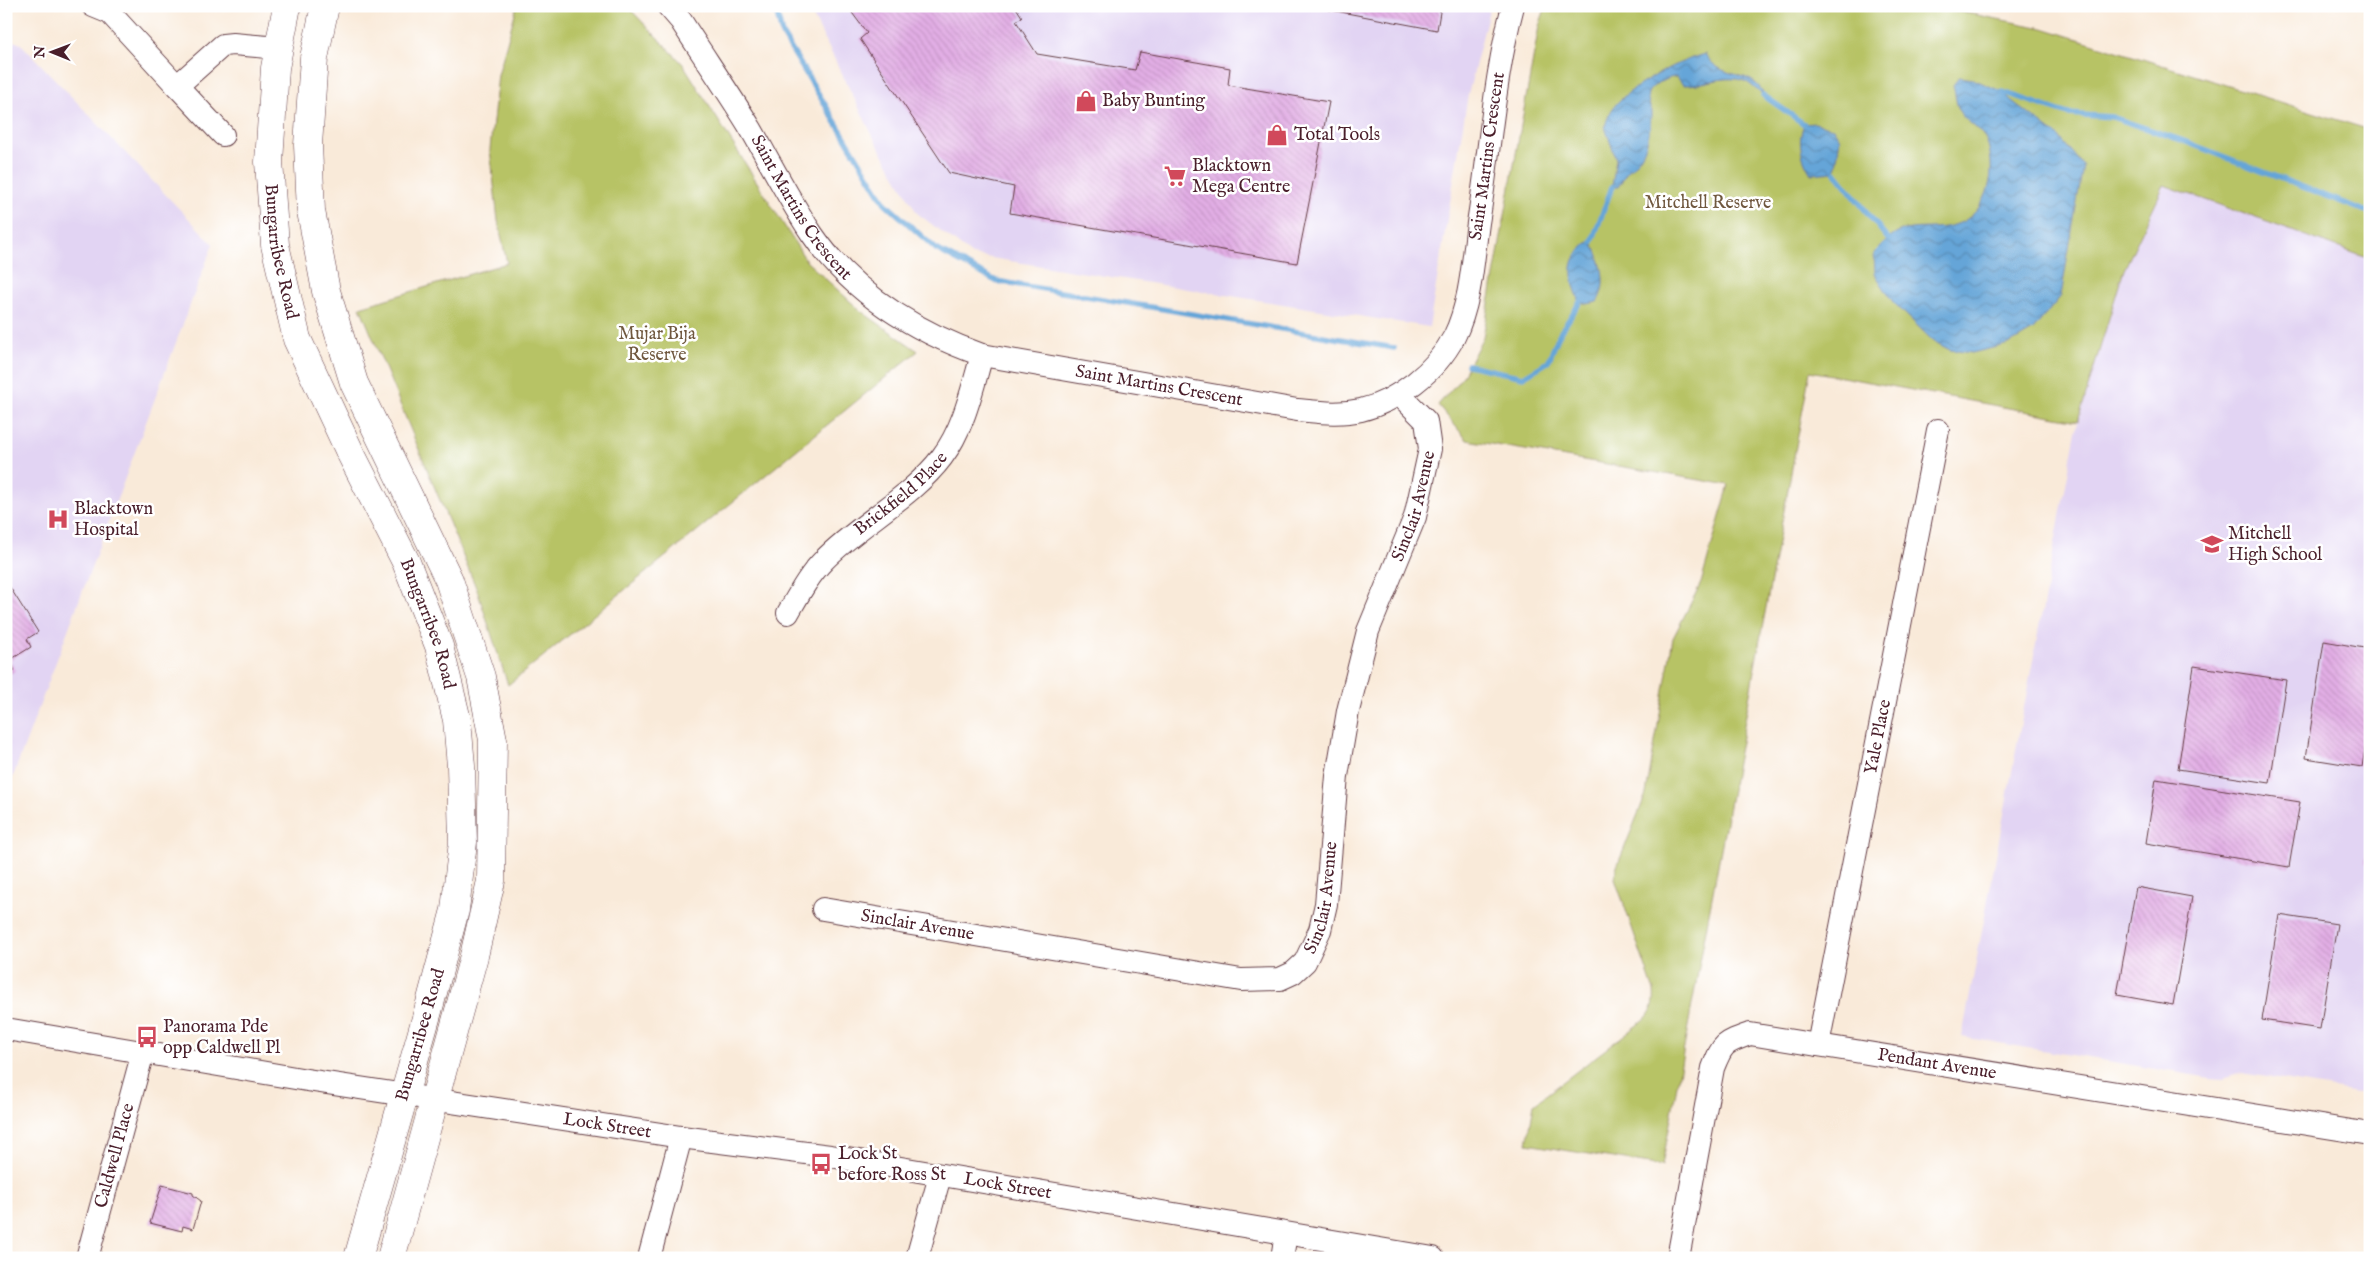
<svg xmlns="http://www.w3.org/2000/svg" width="2376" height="1264" font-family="'IM FELL English',serif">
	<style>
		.built { fill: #e2d4f3 }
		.park { fill: #b7c365; stroke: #807148 }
		.water { fill: url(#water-waves); stroke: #586282 }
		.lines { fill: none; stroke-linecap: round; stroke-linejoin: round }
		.stream { stroke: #65a5d8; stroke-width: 5.5 }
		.building { fill: url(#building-back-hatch) }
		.street-casing { stroke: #643d45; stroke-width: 24 }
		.primary-casing { stroke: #643d45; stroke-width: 29 }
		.street { stroke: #fff; stroke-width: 22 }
		.primary { stroke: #fff; stroke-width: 28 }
		.labels { text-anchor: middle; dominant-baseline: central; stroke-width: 5; stroke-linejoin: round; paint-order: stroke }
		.poi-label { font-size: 18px; fill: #4a1f2b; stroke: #fff; text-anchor: start }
		.street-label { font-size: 18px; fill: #4a1f2b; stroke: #fff }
		.park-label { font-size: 18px; fill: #70583f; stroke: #fff }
	</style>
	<defs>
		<pattern id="water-waves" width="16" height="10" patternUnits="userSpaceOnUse" patternTransform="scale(1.25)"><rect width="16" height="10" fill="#65a5d8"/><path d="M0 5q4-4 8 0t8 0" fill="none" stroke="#5586af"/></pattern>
		<pattern id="building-back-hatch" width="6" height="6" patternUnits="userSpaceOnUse" patternTransform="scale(1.25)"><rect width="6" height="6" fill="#e2aee5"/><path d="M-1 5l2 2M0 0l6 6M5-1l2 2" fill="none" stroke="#c395c5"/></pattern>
	</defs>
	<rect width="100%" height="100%" fill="#fff"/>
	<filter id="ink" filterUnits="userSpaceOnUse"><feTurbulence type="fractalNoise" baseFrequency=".02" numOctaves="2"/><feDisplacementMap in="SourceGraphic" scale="10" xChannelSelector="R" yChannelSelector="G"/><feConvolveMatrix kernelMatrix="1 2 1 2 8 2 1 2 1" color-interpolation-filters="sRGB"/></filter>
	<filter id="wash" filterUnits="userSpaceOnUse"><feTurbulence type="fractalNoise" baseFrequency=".0096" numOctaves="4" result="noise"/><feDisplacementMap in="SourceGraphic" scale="20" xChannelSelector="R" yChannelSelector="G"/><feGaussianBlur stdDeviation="1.12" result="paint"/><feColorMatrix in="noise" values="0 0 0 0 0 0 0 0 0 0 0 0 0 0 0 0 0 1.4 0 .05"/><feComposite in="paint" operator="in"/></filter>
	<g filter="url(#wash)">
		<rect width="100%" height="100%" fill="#f9ead9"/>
		<!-- built -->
		<path class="built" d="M 808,6 L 1490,6 L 1468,95 L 1429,327 L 972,255 L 917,213 L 875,140 Z
			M 6,38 L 21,44 L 213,244 L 6,795 Z
			M 2164,185 L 2370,259 L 2369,1091 L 2357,1092 L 2242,1073 L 2222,1079 L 2210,1078 L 1962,1037 L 2078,421 L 2123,272 Z"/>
		<!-- park -->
		<path class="park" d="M 517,6 L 627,6 L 683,64 L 807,262 L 862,312 L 918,351 L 508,685 L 477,590 L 360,307 L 507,263 L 498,221 L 490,149 L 498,75 Z
			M 1546,6 L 1931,6 L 2043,28 L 2370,130 L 2370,259 L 2164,185 L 2123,272 L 2078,421 L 1810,371 L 1662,1166 L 1527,1144 L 1534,1104 L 1645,1019 C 1653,1010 1655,1003 1654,991 L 1615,879 L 1616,869 L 1646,794 L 1673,638 L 1701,583 L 1729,485 L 1467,440 L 1438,405 L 1463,376 L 1483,337 L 1539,26 Z"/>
		<!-- water -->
		<path class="water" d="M 1705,54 C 1708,58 1711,63 1716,66 C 1732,78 1753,72 1764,94 C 1757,92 1750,82 1742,80 C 1722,75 1702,86 1683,85 L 1677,77 C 1670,76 1651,85 1648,93 C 1646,99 1652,108 1651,116 C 1649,140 1646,155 1628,171 C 1624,175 1622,182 1618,187 L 1612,187 L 1616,159 L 1605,127 C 1607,117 1612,108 1620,100 C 1637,84 1682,59 1705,54 Z
			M 1959,77 L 1973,79 L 2003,92 L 2012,101 L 2060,138 L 2083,166 L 2061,296 L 2033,330 L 2009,344 L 1972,353 L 1950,350 L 1933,341 L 1893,302 L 1875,274 L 1874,253 C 1883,244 1893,233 1905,230 C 1923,226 1944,231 1962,222 C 1989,208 1996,172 1988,145 C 1984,129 1964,122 1959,111 C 1956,103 1955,93 1953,85 Z
			M 1815,123 L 1833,128 L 1840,139 L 1835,172 L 1811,174 C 1801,158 1797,142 1804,124 Z
			M 1589,242 L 1592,242 C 1601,260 1609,284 1597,302 L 1587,304 L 1580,302 C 1570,277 1565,261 1589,242 Z"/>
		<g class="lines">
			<!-- stream -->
			<path class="stream" d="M 775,6 L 782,34 L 885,203 L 936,249 L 996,281 L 1394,348
				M 2003,92 L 2068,114 L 2112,117 L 2181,140 L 2370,213
				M 1763,95 L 1804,124
				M 1835,172 L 1888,239
				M 1592,242 L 1612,187
				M 1468,365 L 1523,377 L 1548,362 L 1559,335 L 1580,302"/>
		</g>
		<g id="blocks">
			<!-- building -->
			<path class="building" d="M 847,6 L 1015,6 L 1022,17 L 1016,21 L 1037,54 L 1135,70 L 1140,52 L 1230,68 L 1228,85 L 1329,102 L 1297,263 L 1010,213 L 1014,187 L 949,173 L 860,39 L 867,33 Z
				M 1309,6 L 1441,6 L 1437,30 Z
				M 6,581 L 38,632 L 27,639 L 31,647 L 10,660 L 15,671 L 6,676 Z
				M 2324,641 L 2370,649 L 2370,719 L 2362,767 L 2306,758 Z
				M 2194,666 L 2286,680 L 2270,783 L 2178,769 Z
				M 2156,779 L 2300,802 L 2289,867 L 2146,843 Z
				M 2369,838 L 2370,838 L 2370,863 L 2365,862 Z
				M 2136,887 L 2192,897 L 2173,1005 L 2117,995 Z
				M 2279,915 L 2337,924 L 2320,1029 L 2262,1020 Z
				M 162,1185 L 193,1193 L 193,1195 L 201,1201 L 193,1229 L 183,1226 L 182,1231 L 150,1223 Z"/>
		</g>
	</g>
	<g filter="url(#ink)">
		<use href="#blocks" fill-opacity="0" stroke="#643d45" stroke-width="1"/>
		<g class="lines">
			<!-- street casing -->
			<g class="street-casing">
				<g id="street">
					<path d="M 93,6 L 110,13 L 177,86 L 223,45 L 233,44 L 279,48"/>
					<path id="s1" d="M 668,6 L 681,21 C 704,57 729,93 751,129 C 771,164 790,201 812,234 C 853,294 914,331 982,355 L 1297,410 C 1319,412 1339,415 1361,410 C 1398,401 1436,371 1454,337 C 1471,303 1473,259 1478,223 C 1490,151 1494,77 1513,6"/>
					<path d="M 177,86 L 223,135"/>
					<path id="s2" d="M 788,613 C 799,594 809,575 824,560 C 858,525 913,496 942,457 C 964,428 972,389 982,355"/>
					<path id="s3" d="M 823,909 L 1241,980 L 1280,979 L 1293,973 L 1305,962 L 1320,930 L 1326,904 L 1337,776 L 1348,711 L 1368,631 L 1415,517 L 1430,449 L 1426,421 L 1399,394"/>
					<path id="s4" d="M 6,1029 L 307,1080 L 681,1137 L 830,1156 L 1433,1258"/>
					<path id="s5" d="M 1818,1045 L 1938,430"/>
					<path id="s6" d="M 87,1258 L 143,1052"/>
					<path d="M 649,1258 L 681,1137"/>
					<path d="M 917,1258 L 940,1176"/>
					<path d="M 1282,1258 L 1286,1234"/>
					<path id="s7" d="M 1678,1258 L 1713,1068 C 1723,1043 1724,1043 1750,1034 L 2370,1134"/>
				</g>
			</g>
			<!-- primary casing -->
			<g class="primary-casing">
				<g id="primary">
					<path id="s8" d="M 287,6 L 275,68 L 269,162 L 275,245 L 297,339 L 349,450 L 406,562 L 439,646 L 457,720 L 461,766 L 463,842 L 455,910 L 428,1011 L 358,1258"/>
					<path d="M 325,6 L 314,58 L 308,145 L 311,211 L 326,291 L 354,383 L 449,580 L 481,677 L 493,740 L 491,881 L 474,956 L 391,1258"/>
				</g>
			</g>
			<!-- street -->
			<use href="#street" class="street"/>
			<!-- primary -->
			<use href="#primary" class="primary"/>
		</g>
	</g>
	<!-- icons -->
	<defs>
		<g id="shop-bare" transform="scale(1.725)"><path d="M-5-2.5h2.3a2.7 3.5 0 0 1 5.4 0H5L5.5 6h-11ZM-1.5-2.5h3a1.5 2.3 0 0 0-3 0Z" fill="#d1495b" stroke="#fff" stroke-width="2.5" paint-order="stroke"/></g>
		<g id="supermarket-bare" transform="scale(1.725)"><path d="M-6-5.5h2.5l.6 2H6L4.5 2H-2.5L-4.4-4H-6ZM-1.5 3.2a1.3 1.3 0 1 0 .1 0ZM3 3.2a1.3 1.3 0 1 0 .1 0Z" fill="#d1495b" stroke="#fff" stroke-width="2.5" paint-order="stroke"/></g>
		<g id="hospital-bare" transform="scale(1.725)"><path d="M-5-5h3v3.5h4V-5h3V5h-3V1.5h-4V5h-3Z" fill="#d1495b" stroke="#fff" stroke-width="2.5" paint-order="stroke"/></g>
		<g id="school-bare" transform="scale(1.725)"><path d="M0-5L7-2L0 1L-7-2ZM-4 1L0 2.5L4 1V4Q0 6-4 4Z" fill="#d1495b" stroke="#fff" stroke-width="2.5" paint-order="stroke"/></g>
		<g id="bus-bare" transform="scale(1.725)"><path d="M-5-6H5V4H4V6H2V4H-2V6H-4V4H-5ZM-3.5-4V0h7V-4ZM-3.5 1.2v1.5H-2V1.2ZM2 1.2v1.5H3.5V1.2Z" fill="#d1495b" stroke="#fff" stroke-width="2.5" paint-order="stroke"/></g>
	</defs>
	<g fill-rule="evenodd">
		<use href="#shop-bare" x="1086" y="101"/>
		<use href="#shop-bare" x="1277" y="135"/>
		<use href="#supermarket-bare" x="1175" y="176"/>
		<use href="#hospital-bare" x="58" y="519"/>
		<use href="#school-bare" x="2212" y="544"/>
		<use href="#bus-bare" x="147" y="1037"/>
		<use href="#bus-bare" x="821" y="1164"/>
	</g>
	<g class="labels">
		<!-- poi labels -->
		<g class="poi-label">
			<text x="1102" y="101">Baby Bunting</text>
			<text x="1294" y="135">Total Tools</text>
			<text x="1192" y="166">Blacktown<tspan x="1192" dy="21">Mega Centre</tspan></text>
			<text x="74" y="509">Blacktown<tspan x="74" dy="21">Hospital</tspan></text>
			<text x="2228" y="534">Mitchell<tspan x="2228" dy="21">High School</tspan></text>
			<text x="163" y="1027">Panorama Pde<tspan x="163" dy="21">opp Caldwell Pl</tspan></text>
			<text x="838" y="1154">Lock St<tspan x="838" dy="21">before Ross St</tspan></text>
		</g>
		<!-- street labels -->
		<g class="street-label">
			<text stroke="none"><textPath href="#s1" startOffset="1172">Saint Martins Crescent</textPath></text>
			<text stroke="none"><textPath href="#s1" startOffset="242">Saint Martins Crescent</textPath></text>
			<text stroke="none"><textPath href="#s8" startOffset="248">Bungarribee Road</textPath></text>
			<text stroke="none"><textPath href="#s1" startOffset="662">Saint Martins Crescent</textPath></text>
			<text stroke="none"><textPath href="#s2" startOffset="166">Brickfield Place</textPath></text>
			<text stroke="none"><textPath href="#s3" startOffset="966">Sinclair Avenue</textPath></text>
			<text stroke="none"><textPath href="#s8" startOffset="651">Bungarribee Road</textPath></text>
			<text stroke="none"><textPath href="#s5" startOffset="314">Yale Place</textPath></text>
			<text stroke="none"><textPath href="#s3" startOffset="561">Sinclair Avenue</textPath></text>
			<text stroke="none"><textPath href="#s3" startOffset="96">Sinclair Avenue</textPath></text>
			<text transform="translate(421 1035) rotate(-74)">Bungarribee Road</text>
			<text stroke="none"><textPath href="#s7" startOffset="436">Pendant Avenue</textPath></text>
			<text stroke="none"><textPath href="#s4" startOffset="609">Lock Street</textPath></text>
			<text stroke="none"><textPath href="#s6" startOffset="106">Caldwell Place</textPath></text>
			<text stroke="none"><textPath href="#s4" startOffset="1014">Lock Street</textPath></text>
		</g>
		<!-- park labels -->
		<g class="park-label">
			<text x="1708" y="203">Mitchell Reserve</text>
			<text x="657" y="334">Mujar Bija<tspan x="657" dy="21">Reserve</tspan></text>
		</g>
	</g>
	<!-- margin -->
	<rect width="2376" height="1264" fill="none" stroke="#fff" stroke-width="25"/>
	<!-- north arrow -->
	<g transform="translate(52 52) rotate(271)" stroke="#ffffff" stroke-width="4" paint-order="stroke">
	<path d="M0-4L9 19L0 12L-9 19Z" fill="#4a1f2b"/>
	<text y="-8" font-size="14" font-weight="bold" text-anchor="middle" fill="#4a1f2b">N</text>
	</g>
</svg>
